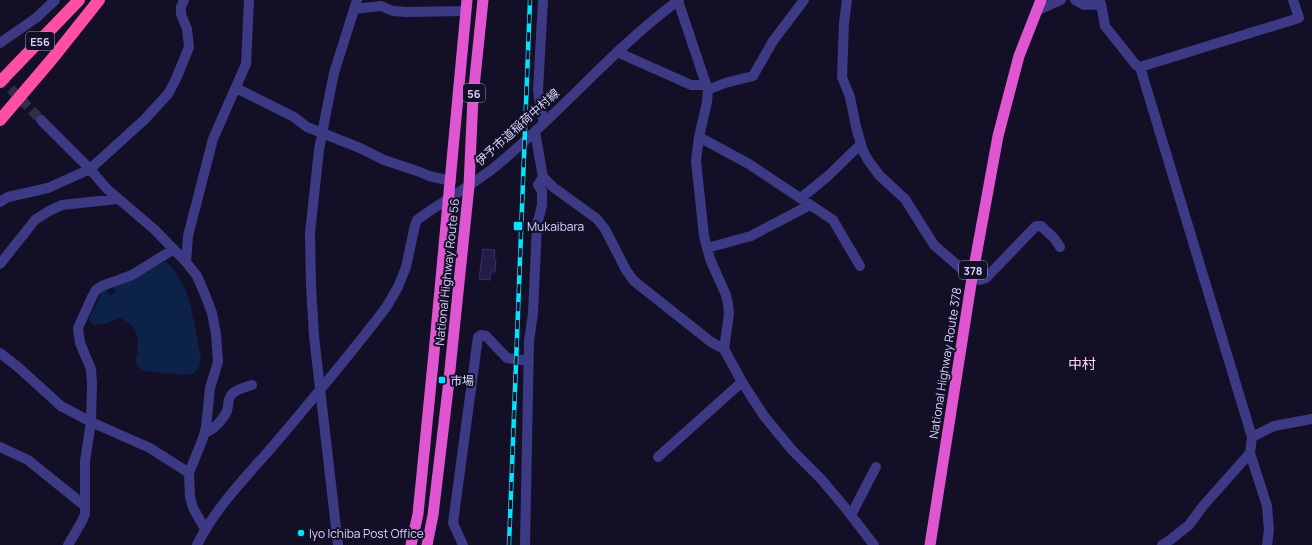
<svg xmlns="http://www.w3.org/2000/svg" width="1312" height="545" font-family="Manrope,'Noto Sans JP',sans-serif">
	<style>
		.water { fill: #0c2248 }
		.building { fill: #241b47; stroke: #3b2d73 }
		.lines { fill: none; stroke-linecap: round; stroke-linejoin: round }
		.minor-tunnel { stroke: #312d47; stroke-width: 10; stroke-dasharray: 10 5; stroke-linecap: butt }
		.minor { stroke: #3d3a85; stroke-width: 10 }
		.tertiary { stroke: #3d3a85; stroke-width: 10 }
		.trunk { stroke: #e055d1; stroke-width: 11 }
		.motorway { stroke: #ff4fa3; stroke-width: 12 }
		.rail-casing { stroke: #00e5ff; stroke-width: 4.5 }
		.rail { stroke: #130f26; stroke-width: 3; stroke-dasharray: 9; stroke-linecap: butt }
		.poi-dot { fill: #00e5ff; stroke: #130f26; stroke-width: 1.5 }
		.labels { text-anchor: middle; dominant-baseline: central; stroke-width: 4; stroke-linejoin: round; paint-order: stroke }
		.shield { fill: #130f26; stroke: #9e99be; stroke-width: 1 }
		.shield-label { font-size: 11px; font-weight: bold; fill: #d9d4ff }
		.street-label { font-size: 12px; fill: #d9d4ff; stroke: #130f26 }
		.poi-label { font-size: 12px; fill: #d9d4ff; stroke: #130f26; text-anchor: start }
		.quarter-label { font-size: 14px; fill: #ffd6f0; stroke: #130f26 }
	</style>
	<rect width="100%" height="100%" fill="#130f26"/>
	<!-- water -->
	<path class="water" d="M 165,262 L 171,266 L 184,286 L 190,302 L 201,359 L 198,369 L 192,374 L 183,375 L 143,371 C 137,366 133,361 138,354 C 135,349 138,348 138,342 C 137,328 131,324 120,318 L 104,324 L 95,325 L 91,323 L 89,319 L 102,292 L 107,289 L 109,295 L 115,293 L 113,286 C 121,284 129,282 137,277 C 148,270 151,266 165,262 Z"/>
	<!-- building -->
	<path class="building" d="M 483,249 L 495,250 L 494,258 L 496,259 L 495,272 L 491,272 L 490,280 L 479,279 Z"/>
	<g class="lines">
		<!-- minor-tunnel -->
		<path class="minor-tunnel" d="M 0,78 L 41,120"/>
		<!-- minor -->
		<path class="minor" d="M 543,0 L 538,90 L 540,105 L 544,123
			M 847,0 L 844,23 L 842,77 L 850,97 L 856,127 L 863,151 L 868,160 L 879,175 L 905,199 L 934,245 L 972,278 L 980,280 L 986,278 L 1036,226 L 1041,226 L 1054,238 L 1060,247
			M 1075,0 L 1084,5 L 1101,4 L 1105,26 L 1136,65 L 1140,67
			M 678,1 L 708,90 L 707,102 L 699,137 L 696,161 L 704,236 L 710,259 L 726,295 L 728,304 L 729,314 L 724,349 L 742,382 L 764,416 L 792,450 L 821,479 L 843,505 L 874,545
			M 354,9 L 381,6 L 393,11 L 406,12 L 466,11
			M 1036,11 L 1061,0
			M 0,43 L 36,18 L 55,0
			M 617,52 L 691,85 L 706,85
			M 236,88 L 294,117 L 307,127 L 360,148 L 384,160 L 420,172 L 429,176 L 451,181
			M 708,90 L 725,83 L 753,76 L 773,41 L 804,0
			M 41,120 L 90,169 L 107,189 L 155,230 L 186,262 L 197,276 L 204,292 L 212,313 L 216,334 L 218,362 L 210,388 L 206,427 L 203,438 L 189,473 L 190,497 L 193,508 L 205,529
			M 535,132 L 543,177 L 553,187 L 597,219 L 605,229 L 626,270 L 634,281 L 711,342 L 724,349
			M 699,137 L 749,164 L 833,220 L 860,266
			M 801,198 L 828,176 L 861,144
			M 0,202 L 8,197 L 48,188 L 90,169 L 144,120 L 168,94 L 176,79 L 189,47 L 187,29 L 181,14 L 181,7 L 184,0
			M 707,248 L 751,236 L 810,205
			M 186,262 L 188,236 L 213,139 L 246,64 L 249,0
			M 0,264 L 35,220 L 49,211 L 62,205 L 117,199
			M 0,353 L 18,367 L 61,406 L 91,422 L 150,448 L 189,473
			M 205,433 C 213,430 223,420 227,411 C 229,405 227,399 232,394 C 237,389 246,387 252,385
			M 1252,437 L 1274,426 L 1312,419
			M 0,447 L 28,460 L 85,506
			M 658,457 L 742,382
			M 851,515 L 876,467
			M 68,545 L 82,521 L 85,514 L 85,461 L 91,422 L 92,384 L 91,369 L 80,343 L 78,328 L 92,297 L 96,290 L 102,286 L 132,275 L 174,249
			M 197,545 C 215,508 246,477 273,446 C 312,400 351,354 387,306
			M 338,545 L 314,336 L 311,286 L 310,233 L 319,150 L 325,118 L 334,73 L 357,0
			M 463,545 L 453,523 L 478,337 L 481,335 L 486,336 L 507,358 L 529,361
			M 525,545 L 529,341 L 533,313 L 537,225 L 542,205 L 542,191 L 538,185 L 543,177
			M 1162,545 L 1170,540 L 1189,525 L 1203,506 L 1250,453
			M 1267,545 L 1269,530 L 1267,506 L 1250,453 L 1252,437 L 1140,67 L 1299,18 L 1293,0"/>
		<!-- tertiary -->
		<path class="tertiary" d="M 387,306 L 398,287 L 406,267 L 415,225 L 417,220 C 445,199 476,184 502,161 C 563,110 615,47 679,0"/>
		<!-- trunk -->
		<path class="trunk" d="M 411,545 L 418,514 L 434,353 L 467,0
			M 427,545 L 433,515 L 448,389 L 469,186 L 473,97 L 483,0
			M 930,545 L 972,278 L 998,136 L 1019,56 L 1041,0"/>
		<!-- motorway -->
		<path class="motorway" d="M 0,82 L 79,0
			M 0,120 L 52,59 L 99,0"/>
		<!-- rail casing -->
		<g class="rail-casing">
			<path id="rail" d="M 509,545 L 530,0"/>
		</g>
		<!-- rail -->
		<use href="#rail" class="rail"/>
	</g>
	<!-- markers -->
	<g class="poi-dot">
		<rect x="513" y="221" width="10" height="10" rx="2"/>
		<rect x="438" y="376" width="8" height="8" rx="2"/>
		<circle cx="301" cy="533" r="4"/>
	</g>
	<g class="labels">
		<!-- shield labels -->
		<g class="shield">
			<rect x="26" y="32" width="28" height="18" rx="3"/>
			<rect x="463" y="84" width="22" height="18" rx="3"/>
			<rect x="959" y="261" width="28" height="18" rx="3"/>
		</g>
		<g class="shield-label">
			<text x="40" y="41">E56</text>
			<text x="474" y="93">56</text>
			<text x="973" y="270">378</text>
		</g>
		<!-- street labels -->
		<g class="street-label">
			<text transform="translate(517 127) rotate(-42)">伊予市道稲荷中村線</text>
			<text transform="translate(447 272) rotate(-84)">National Highway Route 56</text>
			<text transform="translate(945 363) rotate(-81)">National Highway Route 378</text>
		</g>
		<!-- poi labels -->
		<g class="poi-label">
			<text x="527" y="226">Mukaibara</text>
			<text x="450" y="380">市場</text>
			<text x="309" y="533">Iyo Ichiba Post Office</text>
		</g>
		<!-- quarter labels -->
		<g class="quarter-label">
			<text x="1082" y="363">中村</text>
		</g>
	</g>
</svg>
